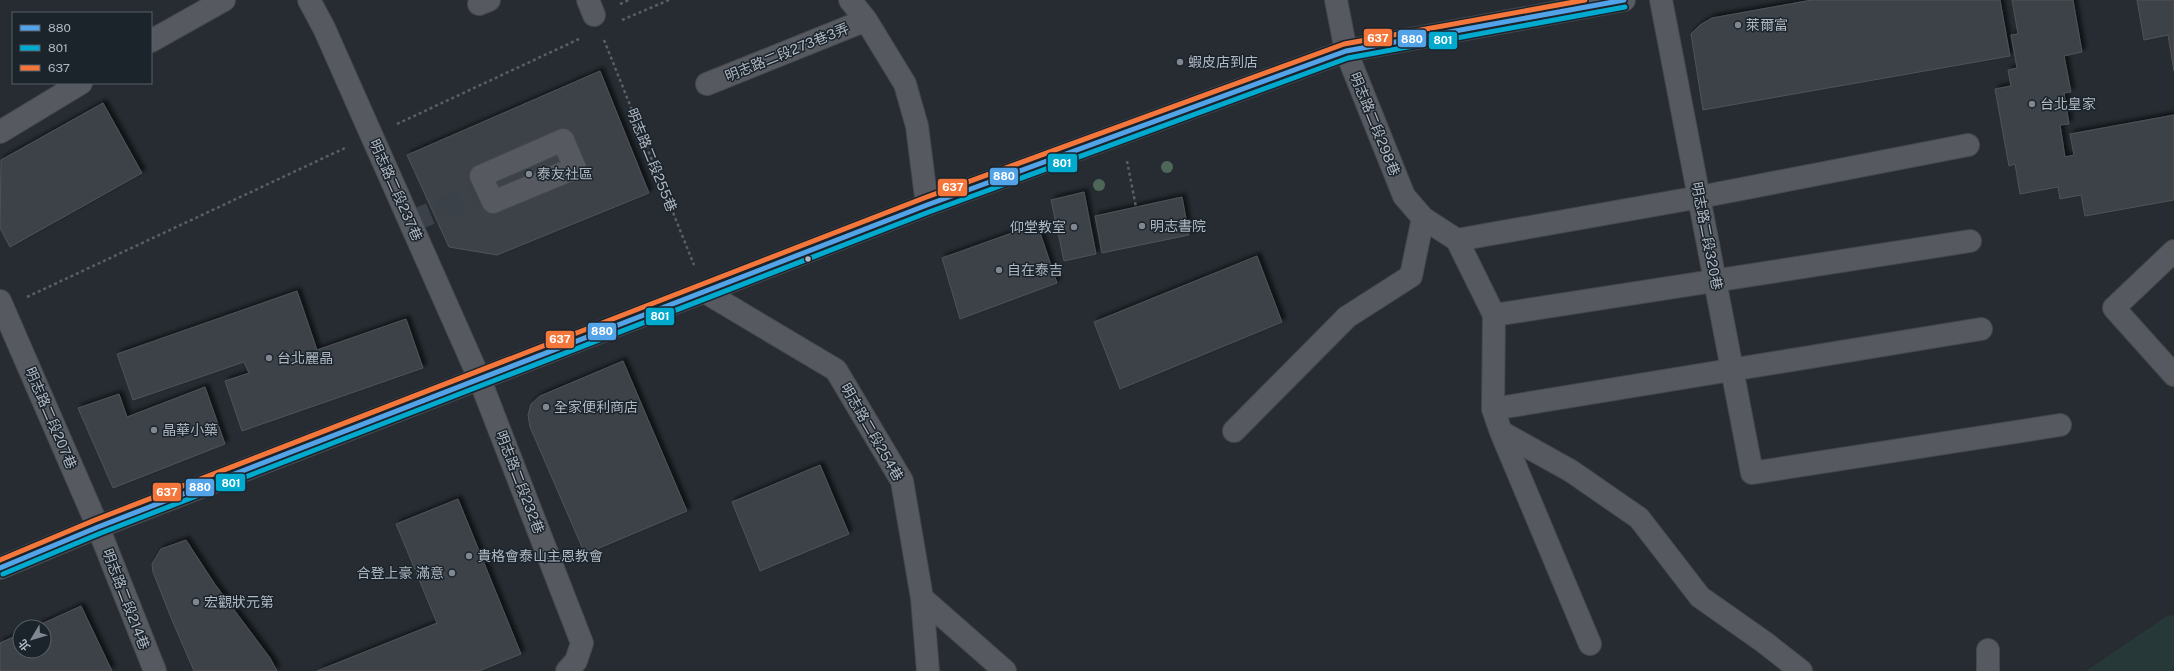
<svg xmlns="http://www.w3.org/2000/svg" width="2174" height="671" font-family="'Public Sans','Noto Sans TC',sans-serif">
	<style>
		.green { fill: #273838 }
		.building { fill: #3e4348; stroke: #4e5359; filter: url(#shadow) }
		.lines { fill: none; stroke-linecap: round; stroke-linejoin: round }
		.minor-tunnel { stroke: #3b4148; stroke-width: 22; stroke-dasharray: 22 11; stroke-linecap: butt }
		.minor-casing { stroke: #44484d; stroke-width: 24 }
		.major-casing { stroke: #44484f; stroke-width: 24 }
		.path { stroke: #5a5f64; stroke-width: 2.5; stroke-dasharray: 3 3; stroke-linecap: butt }
		.minor { stroke: #565a60; stroke-width: 22 }
		.major { stroke: #585d62; stroke-width: 22 }
		.bus-1-casing { stroke: #1b232b; stroke-width: 8 }
		.bus-2-casing { stroke: #1b232b; stroke-width: 8 }
		.bus-3-casing { stroke: #1b232b; stroke-width: 8 }
		.bus-1 { stroke: #53a3e8; stroke-width: 5 }
		.bus-2 { stroke: #00a9ce; stroke-width: 5 }
		.bus-3 { stroke: #f5763a; stroke-width: 5 }
		.tree { fill: #4f6758 }
		.poi-dot { fill: #808790; stroke: #1b232b; stroke-width: 1.5 }
		.bus-dot { fill: #b0b8c3; stroke: #1b232b; stroke-width: 1.5 }
		.labels { text-anchor: middle; dominant-baseline: central; stroke-width: 3; stroke-linejoin: round; paint-order: stroke }
		.poi-label { font-size: 14px; fill: #b0b8c3; stroke: #1b232b; text-anchor: start }
		.street-label { font-size: 14px; fill: #b0b8c3; stroke: #1b232b }
		.line-badge { stroke: #1b232b; stroke-width: 1.5 }
		.badge-label { font-size: 11px; text-anchor: middle; font-weight: bold; fill: #fff }
	</style>
	<defs>
		<filter id="shadow"><feDropShadow dx="3.5" dy="-3.5" stdDeviation="2" flood-color="#0009"/></filter>
	</defs>
	<rect width="100%" height="100%" fill="#262c32"/>
	<!-- green -->
	<path class="green" d="M 2174,615 L 2174,671 L 2086,671 L 2167,616 Z"/>
	<!-- building -->
	<path class="building" d="M 1812,0 L 2000,0 L 2010,56 L 1703,110 L 1691,34 L 1700,25 L 1712,18 Z
		M 2012,0 L 2073,0 L 2082,52 L 2064,56 L 2071,92 L 2064,93 L 2069,124 L 2060,125 L 2065,157 L 2074,155 L 2070,134 L 2174,115 L 2174,200 L 2085,216 L 2081,195 L 2060,199 L 2058,187 L 2020,194 L 2015,164 L 2009,166 L 1995,89 L 2011,86 L 2008,70 L 2017,68 L 2011,35 L 2018,34 Z
		M 2137,0 L 2174,0 L 2174,71 L 2168,35 L 2144,40 Z
		M 600,71 L 649,193 L 497,255 L 449,247 L 407,155 Z
		M 103,103 L 142,173 L 10,247 L 0,228 L 1,160 Z
		M 1084,192 L 1096,254 L 1064,261 L 1051,200 Z
		M 1182,197 L 1189,235 L 1102,253 L 1095,216 Z
		M 1037,224 L 1057,283 L 960,319 L 942,258 Z
		M 1257,256 L 1282,322 L 1120,389 L 1094,322 Z
		M 297,291 L 317,350 L 406,319 L 423,368 L 242,431 L 225,381 L 249,373 L 244,362 L 133,400 L 117,354 Z
		M 623,361 L 687,511 L 585,554 L 530,427 L 528,415 L 531,404 L 540,396 Z
		M 205,387 L 225,444 L 113,488 L 78,408 L 119,394 L 127,417 Z
		M 820,465 L 849,534 L 760,571 L 732,502 Z
		M 458,499 L 521,654 L 479,671 L 317,671 L 437,623 L 396,524 Z
		M 186,540 L 214,583 L 270,658 L 277,671 L 194,671 L 172,620 L 153,572 L 152,564 L 161,549 Z
		M 81,606 L 112,671 L 0,671 L 0,643 L 20,634 L 20,651 L 44,651 L 44,627 L 35,627 Z"/>
	<g class="lines">
		<!-- minor-tunnel -->
		<path class="minor-tunnel" d="M 410,222 L 487,190"/>
		<!-- minor casing -->
		<g class="minor-casing">
			<path id="minor" d="M 309,0 L 324,28 L 480,380 L 582,643 L 576,661 L 567,671
				M 588,0 L 594,15
				M 850,0 L 866,20 L 905,84 L 917,126 L 927,205
				M 1336,0 L 1346,51 L 1404,196 L 1423,218 L 1457,240 L 1494,315 L 1493,409 L 1501,432 L 1571,471 L 1639,518 L 1700,597 L 1764,642 L 1801,671
				M 1661,0 L 1752,473 L 2060,425
				M 479,4 L 489,0
				M 151,41 L 224,0
				M 707,84 L 866,20
				M 0,132 L 81,83
				M 563,140 L 575,168 L 493,202 L 481,176 Z
				M 1457,240 L 1700,197 L 1968,145
				M 2174,251 L 2114,308 L 2174,375
				M 705,292 L 836,370 L 902,481 L 922,598 L 928,671
				M 0,301 L 98,527 L 155,671
				M 1494,315 L 1970,241
				M 1493,409 L 1981,329
				M 1234,431 L 1347,317 L 1411,276 L 1423,218
				M 1501,432 L 1590,644
				M 922,598 L 1005,671
				M 1988,671 L 1988,650"/>
		</g>
		<!-- major casing -->
		<g class="major-casing">
			<path id="major" d="M 0,568 L 98,527 L 927,205 L 1346,51 L 1624,0"/>
		</g>
		<!-- path -->
		<path class="path" d="M 620,4 L 629,0
			M 622,20 L 669,0
			M 604,40 L 694,265
			M 397,124 L 579,39
			M 1127,161 L 1136,207
			M 27,297 L 347,147"/>
		<!-- minor -->
		<use href="#minor" class="minor"/>
		<!-- major -->
		<use href="#major" class="major"/>
		<!-- bus-1 casing -->
		<g class="bus-1-casing">
			<path id="bus-1" d="M 0,568 L 98,527 L 927,205 L 1346,51 L 1624,0"/>
		</g>
		<!-- bus-2 casing -->
		<g class="bus-2-casing">
			<path id="bus-2" d="M 3,574 L 101,533 L 929,212 L 1348,58 L 1625,7"/>
		</g>
		<!-- bus-3 casing -->
		<g class="bus-3-casing">
			<path id="bus-3" d="M 0,560 L 95,520 L 924,198 L 1344,44 L 1585,0"/>
		</g>
		<!-- bus-1 -->
		<use href="#bus-1" class="bus-1"/>
		<!-- bus-2 -->
		<use href="#bus-2" class="bus-2"/>
		<!-- bus-3 -->
		<use href="#bus-3" class="bus-3"/>
	</g>
	<!-- trees -->
	<g class="tree">
		<circle cx="1167" cy="167" r="6"/>
		<circle cx="1099" cy="185" r="6"/>
	</g>
	<!-- markers -->
	<g class="poi-dot">
		<circle cx="1738" cy="25" r="4"/>
		<circle cx="1180" cy="62" r="4"/>
		<circle cx="2032" cy="104" r="4"/>
		<circle cx="529" cy="174" r="4"/>
		<circle cx="1142" cy="226" r="4"/>
		<circle cx="1074" cy="227" r="4"/>
		<circle cx="999" cy="270" r="4"/>
		<circle cx="269" cy="358" r="4"/>
		<circle cx="546" cy="407" r="4"/>
		<circle cx="154" cy="430" r="4"/>
		<circle cx="469" cy="556" r="4"/>
		<circle cx="452" cy="573" r="4"/>
		<circle cx="196" cy="602" r="4"/>
	</g>
	<circle class="bus-dot" cx="808" cy="259" r="3.5"/>
	<g class="labels">
		<!-- poi labels -->
		<g class="poi-label">
			<text x="1746" y="25">萊爾富</text>
			<text x="1188" y="62">蝦皮店到店</text>
			<text x="2040" y="104">台北皇家</text>
			<text x="537" y="174">泰友社區</text>
			<text x="1150" y="226">明志書院</text>
			<text x="1066" y="227" text-anchor="end">仰堂教室</text>
			<text x="1007" y="270">自在泰吉</text>
			<text x="277" y="358">台北麗晶</text>
			<text x="554" y="407">全家便利商店</text>
			<text x="162" y="430">晶華小築</text>
			<text x="477" y="556">貴格會泰山主恩教會</text>
			<text x="444" y="573" text-anchor="end">合登上豪 滿意</text>
			<text x="204" y="602">宏觀狀元第</text>
		</g>
		<!-- street labels -->
		<g class="street-label">
			<text transform="translate(787 52) rotate(-22)">明志路二段273巷3弄</text>
			<text transform="translate(1375 124) rotate(68)">明志路二段298巷</text>
			<text transform="translate(652 160) rotate(68)">明志路二段255巷</text>
			<text transform="translate(396 190) rotate(66)">明志路二段237巷</text>
			<text transform="translate(1707 236) rotate(79)">明志路二段320巷</text>
			<text transform="translate(51 418) rotate(67)">明志路二段207巷</text>
			<text transform="translate(872 432) rotate(60)">明志路二段254巷</text>
			<text transform="translate(520 482) rotate(69)">明志路二段232巷</text>
			<text transform="translate(126 599) rotate(69)">明志路二段214巷</text>
		</g>
	</g>
	<g class="line-badge">
		<rect x="1363" y="28" width="30" height="19" rx="4" fill="#f5763a"/>
		<rect x="1397" y="29" width="30" height="19" rx="4" fill="#53a3e8"/>
		<rect x="1428" y="31" width="30" height="19" rx="4" fill="#00a9ce"/>
		<rect x="1047" y="153" width="31" height="20" rx="4" fill="#00a9ce"/>
		<rect x="989" y="167" width="30" height="19" rx="4" fill="#53a3e8"/>
		<rect x="937" y="178" width="31" height="19" rx="4" fill="#f5763a"/>
		<rect x="645" y="307" width="30" height="19" rx="4" fill="#00a9ce"/>
		<rect x="587" y="322" width="30" height="19" rx="4" fill="#53a3e8"/>
		<rect x="545" y="330" width="30" height="19" rx="4" fill="#f5763a"/>
		<rect x="215" y="473" width="31" height="19" rx="4" fill="#00a9ce"/>
		<rect x="185" y="478" width="30" height="19" rx="4" fill="#53a3e8"/>
		<rect x="152" y="482" width="30" height="20" rx="4" fill="#f5763a"/>
	</g>
	<g class="badge-label">
		<text x="1378" y="42">637</text>
		<text x="1412" y="43">880</text>
		<text x="1443" y="44">801</text>
		<text x="1062" y="167">801</text>
		<text x="1004" y="180">880</text>
		<text x="953" y="191">637</text>
		<text x="660" y="320">801</text>
		<text x="602" y="335">880</text>
		<text x="560" y="343">637</text>
		<text x="231" y="487">801</text>
		<text x="200" y="491">880</text>
		<text x="167" y="496">637</text>
	</g>
	<!-- legend -->
	<rect x="12" y="12" width="140" height="72" fill="#1b232b" stroke="#575f68"/>
	<rect x="20" y="25" width="20" height="6" fill="#53a3e8" stroke="#575f68"/>
	<text x="48" y="32" font-size="12" fill="#b0b8c3">880</text>
	<rect x="20" y="45" width="20" height="6" fill="#00a9ce" stroke="#575f68"/>
	<text x="48" y="52" font-size="12" fill="#b0b8c3">801</text>
	<rect x="20" y="65" width="20" height="6" fill="#f5763a" stroke="#575f68"/>
	<text x="48" y="72" font-size="12" fill="#b0b8c3">637</text>
	<!-- north arrow -->
	<g transform="translate(32 639) rotate(232)"><circle r="19" fill="#1b232b" stroke="#575f68"/>
	<path d="M0-3L7 15L0 10L-7 15Z" fill="#808790"/>
	<text y="-6" font-size="11" font-weight="bold" text-anchor="middle" fill="#b0b8c3">北</text>
	</g>
</svg>
